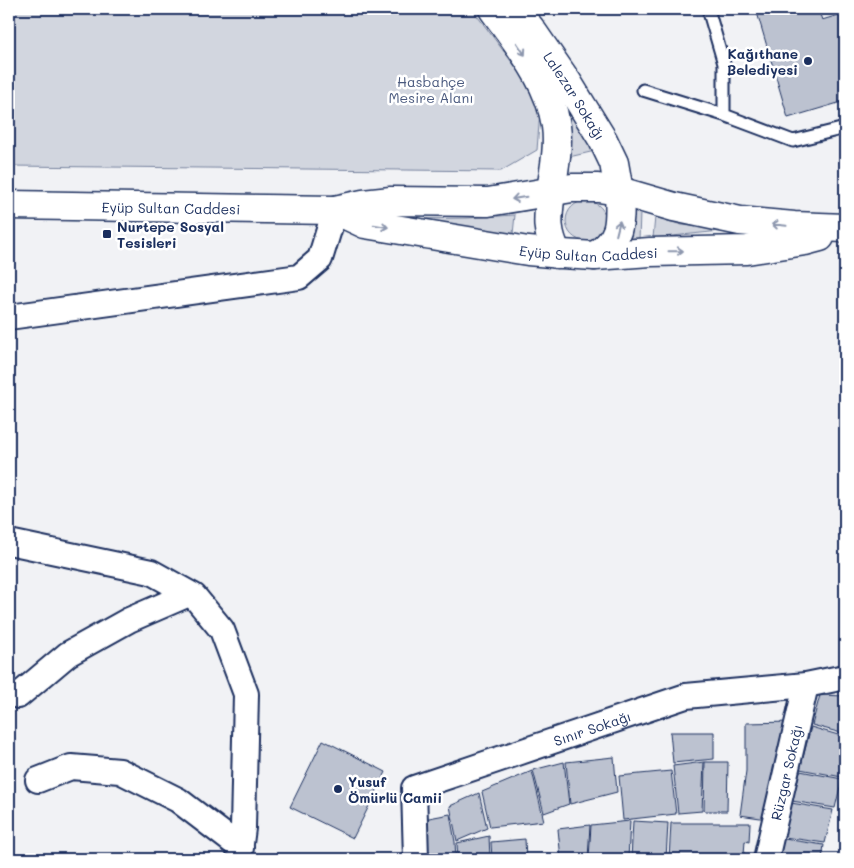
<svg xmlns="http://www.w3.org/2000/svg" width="854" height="868" font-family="Mali,sans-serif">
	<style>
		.green { fill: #d2d6df; stroke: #76829e }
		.building { fill: #bcc2d0; stroke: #1b2f5e }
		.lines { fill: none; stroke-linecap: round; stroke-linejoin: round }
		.service-casing { stroke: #1b2f5e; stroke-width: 15 }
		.minor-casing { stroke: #1b2f5e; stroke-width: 28 }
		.tertiary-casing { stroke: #1b2f5e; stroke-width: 31 }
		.secondary-casing { stroke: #1b2f5e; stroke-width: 31 }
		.service { stroke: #fff; stroke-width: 11 }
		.minor { stroke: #fff; stroke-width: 24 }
		.tertiary { stroke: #fff; stroke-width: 28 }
		.secondary { stroke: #fff; stroke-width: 28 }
		.oneway { stroke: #8d97ae }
		.poi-dot { fill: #1b2f5e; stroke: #fff; stroke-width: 2 }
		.labels { text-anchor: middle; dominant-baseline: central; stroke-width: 5; stroke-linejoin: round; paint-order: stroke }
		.poi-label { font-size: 14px; font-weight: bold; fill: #1b2f5e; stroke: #fff; text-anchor: start }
		.park-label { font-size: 14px; fill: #49597e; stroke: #fff }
		.street-label { font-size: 14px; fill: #1b2f5e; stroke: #fff }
	</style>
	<rect width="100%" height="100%" fill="#f1f2f5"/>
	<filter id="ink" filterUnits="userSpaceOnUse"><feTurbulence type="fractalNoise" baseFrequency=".02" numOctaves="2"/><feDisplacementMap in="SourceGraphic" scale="10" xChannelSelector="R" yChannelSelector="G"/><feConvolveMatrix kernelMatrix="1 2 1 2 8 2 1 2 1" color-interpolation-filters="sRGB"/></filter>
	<g filter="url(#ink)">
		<!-- green -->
		<path class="green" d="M 9,9 L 472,9 L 523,77 L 540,111 L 537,150 L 501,171 L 9,166 Z
			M 564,100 L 595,151 L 569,157 Z
			M566 221a20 20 0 1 1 40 0a20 20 0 1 1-40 0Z
			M 633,211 L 640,213 L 639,240 L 628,242 L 631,236 Z
			M 515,215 L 513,234 L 407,219 L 467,218 Z
			M 655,217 L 682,225 L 730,230 L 653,238 Z"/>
		<!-- building -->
		<path class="building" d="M 756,9 L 818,9 L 822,20 L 845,13 L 845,101 L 788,118 Z
			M 820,695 L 845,696 L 845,734 L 812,725 Z
			M 791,722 L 767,819 L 740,815 L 746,771 L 746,723 Z
			M 811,727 L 845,737 L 845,764 L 842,777 L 800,769 Z
			M 670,732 L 714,732 L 714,759 L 673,763 Z
			M 323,740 L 386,772 L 353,838 L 290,807 Z
			M 614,757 L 617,792 L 570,804 L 566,762 Z
			M 564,762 L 569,804 L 544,813 L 533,770 Z
			M 704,762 L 702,811 L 678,813 L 673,766 Z
			M 705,762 L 728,762 L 727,811 L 704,811 Z
			M 532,771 L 544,821 L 490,827 L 482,792 Z
			M 671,771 L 676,814 L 623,820 L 619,776 Z
			M 800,771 L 842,779 L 835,808 L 792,801 Z
			M 479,793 L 487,828 L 457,841 L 450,806 Z
			M 791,803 L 833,810 L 825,843 L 784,837 Z
			M 450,814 L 455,842 L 456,859 L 426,859 L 424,819 Z
			M 630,821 L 628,859 L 589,859 L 591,825 Z
			M 633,821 L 668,823 L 666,859 L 631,859 Z
			M 671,823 L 750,823 L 749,842 L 745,841 L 744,854 L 738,854 L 738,859 L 669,859 Z
			M 590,825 L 588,859 L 561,859 L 558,829 Z
			M 489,836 L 490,859 L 458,859 L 457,843 Z
			M 843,837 L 845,837 L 845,859 L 842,859 Z
			M 525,839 L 526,859 L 492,859 L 491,842 Z
			M 784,839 L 824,845 L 822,859 L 777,859 Z"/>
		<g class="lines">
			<!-- service casing -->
			<g class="service-casing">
				<path id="service" d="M 708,9 L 724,64 L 724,115
					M 643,90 L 724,115 L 793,141 L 845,128"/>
			</g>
			<!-- minor casing -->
			<g class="minor-casing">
				<g id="minor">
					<path d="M 9,317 L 299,277 L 320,259 L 335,210"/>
					<path d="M 9,542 L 151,572 L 194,596 L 222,630 L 246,694 L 243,828 L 239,859"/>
					<path d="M 18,696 L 68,654 L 129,620 L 189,594"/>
					<path d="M 38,780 L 71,767 L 120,771 L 178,800 L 241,848"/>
					<path id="s1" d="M 416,859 L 414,788 L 686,696 L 806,685 L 845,677"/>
					<path id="s2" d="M 766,859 L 806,685"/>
				</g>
			</g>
			<!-- tertiary casing -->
			<g class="tertiary-casing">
				<g id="tertiary">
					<path d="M 493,9 C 518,44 550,82 556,126 C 559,147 554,170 551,191"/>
					<path id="s3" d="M 514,9 L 530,28 L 568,83 L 603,140 L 614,163 L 619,191"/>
				</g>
			</g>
			<!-- secondary casing -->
			<g class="secondary-casing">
				<g id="secondary">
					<path d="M 551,191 C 548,218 545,228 557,254"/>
					<path id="s4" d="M 9,205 L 335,210 L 363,204 L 391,201 L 488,202 L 572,188 L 598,188 L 619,191 L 674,207 L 740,221 L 794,226 L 845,228"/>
					<path id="s5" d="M 335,210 L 365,224 L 528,251 L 562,254 L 595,256 L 650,252 L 747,250 L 805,241 L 820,237"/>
					<path d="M 595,256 C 623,238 620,221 619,191"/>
				</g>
			</g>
			<!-- service -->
			<use href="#service" class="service"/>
			<!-- minor -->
			<use href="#minor" class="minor"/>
			<!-- tertiary -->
			<use href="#tertiary" class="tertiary"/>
			<!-- secondary -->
			<use href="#secondary" class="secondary"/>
		</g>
		<!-- one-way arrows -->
		<defs><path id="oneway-shaft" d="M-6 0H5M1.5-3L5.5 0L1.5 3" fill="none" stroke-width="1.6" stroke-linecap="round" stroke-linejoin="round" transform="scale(1.25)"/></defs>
		<g class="oneway">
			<use href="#oneway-shaft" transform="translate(521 49) rotate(56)"/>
			<use href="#oneway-shaft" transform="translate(519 198) rotate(171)"/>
			<use href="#oneway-shaft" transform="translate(779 225) rotate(-174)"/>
			<use href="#oneway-shaft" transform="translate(381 226) rotate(9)"/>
			<use href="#oneway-shaft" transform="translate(618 228) rotate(-76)"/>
			<use href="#oneway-shaft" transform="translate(676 251) rotate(-1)"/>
		</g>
	</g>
	<!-- markers -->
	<g class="poi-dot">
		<circle cx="808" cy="61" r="5"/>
		<rect x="102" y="229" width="10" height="10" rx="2.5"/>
		<circle cx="338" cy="789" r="5"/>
	</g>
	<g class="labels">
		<!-- poi labels -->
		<g class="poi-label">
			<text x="798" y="53" text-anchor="end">Kağıthane<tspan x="798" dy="16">Belediyesi</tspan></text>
			<text x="117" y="226">Nurtepe Sosyal<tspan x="117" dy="16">Tesisleri</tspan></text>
			<text x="348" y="781">Yusuf<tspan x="348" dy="16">Ömürlü Camii</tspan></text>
		</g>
		<!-- park labels -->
		<g class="park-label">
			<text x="431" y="81">Hasbahçe<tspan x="431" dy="16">Mesire Alanı</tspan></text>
		</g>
		<!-- street labels -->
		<g class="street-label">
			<text stroke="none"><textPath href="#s3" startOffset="106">Lalezar Sokağı</textPath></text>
			<text stroke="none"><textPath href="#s4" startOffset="162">Eyüp Sultan Caddesi</textPath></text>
			<text stroke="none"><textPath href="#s5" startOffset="259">Eyüp Sultan Caddesi</textPath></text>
			<text stroke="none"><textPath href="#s1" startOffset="259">Sınır Sokağı</textPath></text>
			<text stroke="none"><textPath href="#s2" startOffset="89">Rüzgar Sokağı</textPath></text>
		</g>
	</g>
	<!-- margin -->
	<rect width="854" height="868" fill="none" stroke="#fff" stroke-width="30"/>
	<rect x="15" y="15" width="824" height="838" fill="none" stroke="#1b2f5e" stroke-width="2" filter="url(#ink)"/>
</svg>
